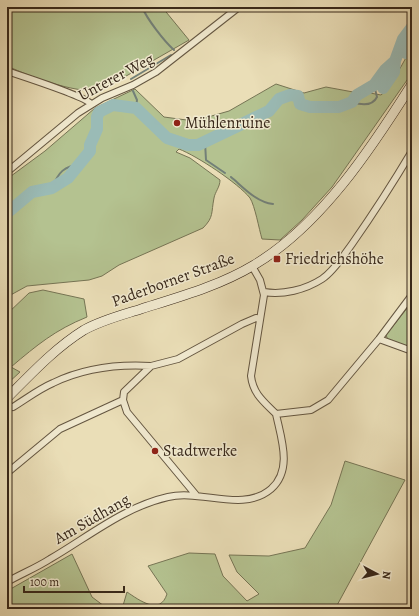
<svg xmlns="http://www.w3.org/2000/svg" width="419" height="616" font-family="Alegreya,serif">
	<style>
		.green { fill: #b4c290; stroke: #767555 }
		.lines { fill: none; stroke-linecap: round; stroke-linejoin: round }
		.stream { stroke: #738078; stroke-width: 2 }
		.river { stroke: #9abbb6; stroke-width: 12 }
		.minor-casing { stroke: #645641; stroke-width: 8 }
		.secondary-casing { stroke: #38281a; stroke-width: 10 }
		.minor { stroke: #f1ead0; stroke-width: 6 }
		.secondary { stroke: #f1ead0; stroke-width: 9 }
		.poi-dot { fill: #8f2418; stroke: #f1ead0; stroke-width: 1.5 }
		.labels { text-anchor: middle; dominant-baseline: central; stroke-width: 3; stroke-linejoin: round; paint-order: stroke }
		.street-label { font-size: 16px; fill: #38281a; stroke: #f1ead0 }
		.poi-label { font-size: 16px; fill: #38281a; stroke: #f1ead0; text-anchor: start }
	</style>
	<rect width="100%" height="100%" fill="#eadeb7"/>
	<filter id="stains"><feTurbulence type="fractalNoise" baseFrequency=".005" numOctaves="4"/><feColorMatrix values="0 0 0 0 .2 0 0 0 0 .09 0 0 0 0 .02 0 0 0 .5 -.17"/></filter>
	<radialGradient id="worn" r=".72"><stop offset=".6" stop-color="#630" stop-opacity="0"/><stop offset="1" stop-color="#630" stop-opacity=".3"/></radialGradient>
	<!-- green -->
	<path class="green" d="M 7,7 L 162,7 L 189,40 L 100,91 C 71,92 34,78 7,66 Z
		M 412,47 L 412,73 L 332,187 L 302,220 L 280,240 L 262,239 C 259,229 255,206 250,198 C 238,183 197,156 179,149 L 176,152 L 190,158 L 220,180 C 220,187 215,192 214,198 C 211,213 214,217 203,228 L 119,265 L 102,276 L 89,280 L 27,286 L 7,297 L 7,179 L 45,151 L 95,108 L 135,89 L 164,117 L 194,121 L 229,111 L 276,84 L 304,93 L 326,87 L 364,94 L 370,93 L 381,95 L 389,88 Z
		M 43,290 L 84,299 L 87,317 C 55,330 37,345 11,367 L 20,372 L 7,384 L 7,314 L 29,293 Z
		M 412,302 L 412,350 L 388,340 L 386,335 Z
		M 345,461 L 405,480 L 335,609 L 122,609 L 127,592 C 139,600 160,616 167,594 L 148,566 L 189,553 L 215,554 L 223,576 L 247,601 L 259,594 L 237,572 L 229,555 L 269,556 L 305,548 L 331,505 Z
		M 72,554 L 92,597 L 108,609 L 7,609 L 7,591 Z"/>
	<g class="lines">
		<!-- stream -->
		<path class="stream" d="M 142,7 C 147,19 164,41 174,50
			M 131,79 L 171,55
			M 133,91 L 137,100 L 136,108
			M 352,102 C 361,105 372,107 377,97 L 374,85
			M 205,142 L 206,160 L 225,173
			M 231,177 C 243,187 256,202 273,204
			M 52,188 C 58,173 64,165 81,165"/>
		<!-- river -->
		<path class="river" d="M 406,53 L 412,40
			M 383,88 L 394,72 L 395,61
			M 7,213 L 32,192 L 52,188 L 68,178 L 90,151 L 90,145 L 97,129 L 97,117 L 99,112 L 113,105 L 136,108 L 167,138 L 188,145 L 198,145 L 269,111 L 279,99 L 290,95 L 298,96 L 300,104 L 310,107 L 339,107 L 352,102 L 357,95 L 374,85 L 385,70 L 395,61 L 403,39 L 412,27"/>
		<!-- minor casing -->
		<g class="minor-casing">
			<path id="minor" d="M 7,71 C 21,76 85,96 91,104
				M 7,172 L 78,113 L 102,98 L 133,85 L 156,72 L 239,7
				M 252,266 L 260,280 L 264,295 L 251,376 C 253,394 264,402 276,414 L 311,410 L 328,400 L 379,339 L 412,295
				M 264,292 C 283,295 305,290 322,279 C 334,271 344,255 352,244 C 373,214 393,183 412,151
				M 379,339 L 412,351
				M 13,407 C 26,399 39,389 53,383 C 84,368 117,364 151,366
				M 7,473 L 60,429 L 123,400
				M 196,495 L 127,412 L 123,400 L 124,392 L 151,366 L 178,359 L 242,324 L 256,318 L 260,319
				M 7,582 C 21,574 36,568 50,559 C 88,537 124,507 168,497 C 201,489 243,513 271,489 C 293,470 281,438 276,414"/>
		</g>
		<!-- secondary casing -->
		<g class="secondary-casing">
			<path id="secondary" d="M 7,398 C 31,374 55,348 84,330 C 102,320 122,315 141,309 C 179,297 219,286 254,265 C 321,225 371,149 412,84"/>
		</g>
		<!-- minor -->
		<use href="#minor" class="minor"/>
		<!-- secondary -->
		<use href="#secondary" class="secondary"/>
	</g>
	<!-- markers -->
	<g class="poi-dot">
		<circle cx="177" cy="123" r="4"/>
		<rect x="273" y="255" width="8" height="8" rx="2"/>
		<circle cx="155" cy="451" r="4"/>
	</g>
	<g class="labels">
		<!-- street labels -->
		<g class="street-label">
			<text transform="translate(116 77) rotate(-28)">Unterer Weg</text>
			<text transform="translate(173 280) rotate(-20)">Paderborner Straße</text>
			<text transform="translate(92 519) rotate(-30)">Am Südhang</text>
		</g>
		<!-- poi labels -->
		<g class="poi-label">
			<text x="185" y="123">Mühlenruine</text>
			<text x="285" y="259">Friedrichshöhe</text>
			<text x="163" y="451">Stadtwerke</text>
		</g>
	</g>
	<!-- margin -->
	<rect width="419" height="616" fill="none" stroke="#eadeb7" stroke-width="24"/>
	<rect x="8" y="8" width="403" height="600" fill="none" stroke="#38281a" stroke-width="2"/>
	<rect x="12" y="12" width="395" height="592" fill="none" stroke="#38281a"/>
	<!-- north arrow -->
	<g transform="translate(377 574) rotate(97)" stroke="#f1ead0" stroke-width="3" paint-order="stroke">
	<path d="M0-3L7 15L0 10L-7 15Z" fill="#38281a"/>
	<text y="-6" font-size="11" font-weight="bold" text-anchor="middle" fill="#38281a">N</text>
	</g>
	<!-- scale -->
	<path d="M24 586v6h100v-6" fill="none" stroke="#38281a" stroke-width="2"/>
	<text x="30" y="586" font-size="12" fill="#38281a" stroke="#f1ead0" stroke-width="3" paint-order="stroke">100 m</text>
	<rect width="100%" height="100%" filter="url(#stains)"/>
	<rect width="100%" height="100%" fill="url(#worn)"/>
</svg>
